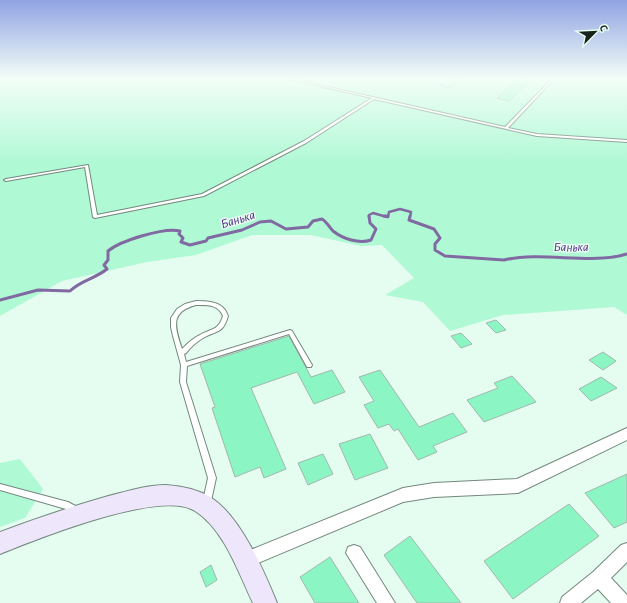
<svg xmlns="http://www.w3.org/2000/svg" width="627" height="603" font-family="'Alegreya Sans',sans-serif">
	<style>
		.green { fill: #b0f9d5 }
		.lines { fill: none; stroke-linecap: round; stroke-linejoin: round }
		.stream-far1 { stroke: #806aa1; stroke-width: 2.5 }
		.stream { stroke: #806aa1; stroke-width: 3 }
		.building { fill: #8bf5c4; stroke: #a2b8ac }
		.lane-casing { stroke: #74887e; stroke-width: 2 }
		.street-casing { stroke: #74887e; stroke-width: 2 }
		.secondary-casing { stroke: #74887e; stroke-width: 2 }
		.lane { fill: #fff; fill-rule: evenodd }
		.street { fill: #fff; fill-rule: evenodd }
		.secondary { fill: #eee6fb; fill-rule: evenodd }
		.labels { text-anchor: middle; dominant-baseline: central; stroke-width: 3; stroke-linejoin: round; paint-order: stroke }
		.water-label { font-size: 13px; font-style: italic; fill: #552584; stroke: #e5fcf0 }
	</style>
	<rect width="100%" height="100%" fill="#e5fcf0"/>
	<!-- green -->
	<path class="green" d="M 0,79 L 627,79 L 627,315 L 614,307 L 503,315 L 450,331 L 423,302 L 385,295 L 414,278 L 382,245 L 361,246 L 311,235 L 252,235 L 196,255 L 147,262 L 62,281 L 0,316 Z
		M 20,459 L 43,489 L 25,518 L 0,527 L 0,463 Z"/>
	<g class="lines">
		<!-- stream-far1 -->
		<path class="stream-far1" d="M 369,217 L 369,215 L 373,213 L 387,217
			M 388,217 L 389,212 L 400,209 L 411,212 L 410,217"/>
		<!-- stream -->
		<path class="stream" d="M 384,216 L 388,216
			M 410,216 L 409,220 L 434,229 L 440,238 L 435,244 L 435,250 L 445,256 L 504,260 C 542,251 592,265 627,254
			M 0,300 L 38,290 L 70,291 C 81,280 95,279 107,269 L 104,265 L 108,260 L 108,251 C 120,241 164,227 180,231 L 179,234 L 183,238 L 181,242 L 190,245 L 206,241 L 208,238 L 242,230 L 260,222 L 271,221 L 286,229 L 308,227 L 313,221 L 322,219 C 327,222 329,227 333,231 C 343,239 359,244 371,240 L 376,229 L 370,223 L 369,216"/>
	</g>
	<!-- building -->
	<path class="building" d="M 449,79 L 463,79 L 450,88 L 439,86 Z
		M 518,79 L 532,79 L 509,101 L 497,98 Z
		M 496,320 L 506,330 L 496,333 L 486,323 Z
		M 461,333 L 472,344 L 461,348 L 451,336 Z
		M 289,336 L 311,377 L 332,370 L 345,392 L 314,404 L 297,372 L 251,388 L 286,469 L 264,478 L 260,467 L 235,477 L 212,408 L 215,407 L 200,364 Z
		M 603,352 L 616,361 L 603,370 L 589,360 Z
		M 380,370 L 419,427 L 453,413 L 467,432 L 433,446 L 437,452 L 418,460 L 398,429 L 394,431 L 389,424 L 378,428 L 364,405 L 374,401 L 359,377 Z
		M 512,376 L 536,402 L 484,422 L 467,400 L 498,388 L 494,383 Z
		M 601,377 L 617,388 L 591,401 L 579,389 Z
		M 370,434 L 388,468 L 355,480 L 339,444 Z
		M 323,454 L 333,474 L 308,485 L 298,463 Z
		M 627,474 L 627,522 L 614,528 L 585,493 Z
		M 569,504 L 599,536 L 513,599 L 484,561 Z
		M 410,536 L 461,603 L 417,603 L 384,555 Z
		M 330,557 L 359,603 L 315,603 L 300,577 Z
		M 211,565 L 217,580 L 206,587 L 200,572 Z"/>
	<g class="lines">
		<!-- lane casing -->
		<g class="lane-casing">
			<path id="lane" d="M 289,79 L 293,79 L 505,127 L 552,79 L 554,79 L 508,128 L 537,134 L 627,140 L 627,142 L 537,136 L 374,99 L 306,143 L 204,196 L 95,218 L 93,217 L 85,167 L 6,181 L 4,180 L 6,179 L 88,165 L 97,215 L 202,194 L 304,141 L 372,98 Z
				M 196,301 C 205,301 219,301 225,310 C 226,311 227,314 228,316 C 223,334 217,330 203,338 C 196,342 191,347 186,353 L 184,354 L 186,362 L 290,330 L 292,331 L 312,365 L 311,367 L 307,367 L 289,334 L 187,366 L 186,382 L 216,478 L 211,501 L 210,504 L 207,505 L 204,504 L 203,501 L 208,478 L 180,382 L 181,365 L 173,336 L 171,327 L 171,318 L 177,309 L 185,304 ZM 196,305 C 207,305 218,304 223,316 C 218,331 212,328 200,335 C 193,338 187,344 182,349 C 175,328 169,312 196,305 Z
				M 0,484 L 68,502 L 79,508 L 80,511 L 79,514 L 76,515 L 66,509 L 0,490 Z"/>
		</g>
		<!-- street casing -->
		<g class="street-casing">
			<path id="street" d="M 627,428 L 627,440 L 518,493 L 434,497 L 403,502 L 244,569 L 238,567 L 236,561 L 238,555 L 403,488 L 434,483 L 517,479 Z
				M 627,543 L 627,562 L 611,578 L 627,595 L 627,603 L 611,603 L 598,589 L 581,603 L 560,603 L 562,597 L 593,572 L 621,545 Z
				M 354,545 L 360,547 L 395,603 L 377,603 L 346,553 L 348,547 Z"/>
		</g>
		<!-- secondary casing -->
		<g class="secondary-casing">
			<path id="secondary" d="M 166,485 C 181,486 197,489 210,497 C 240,515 264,571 277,603 L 253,603 C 239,574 224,529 195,511 C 161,489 37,539 0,554 L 0,532 C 35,519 70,507 105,497 C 125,492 145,485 166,485 Z"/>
		</g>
		<!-- lane -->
		<use href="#lane" class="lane"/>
		<!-- street -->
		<use href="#street" class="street"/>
		<!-- secondary -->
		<use href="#secondary" class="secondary"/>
	</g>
	<!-- sky -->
	<linearGradient id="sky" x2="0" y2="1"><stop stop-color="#90a3e2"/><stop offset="0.48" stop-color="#f3fef8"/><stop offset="1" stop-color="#f3fef8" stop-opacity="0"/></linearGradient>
	<rect width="627" height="163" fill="url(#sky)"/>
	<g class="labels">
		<!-- water labels -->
		<g class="water-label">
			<text transform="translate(238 220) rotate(-17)">Банька</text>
			<text x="571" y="247">Банька</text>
		</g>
	</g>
	<!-- north arrow -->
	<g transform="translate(595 32) rotate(66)" stroke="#e5fcf0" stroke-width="3" paint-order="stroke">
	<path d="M0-3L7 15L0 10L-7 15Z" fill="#19211d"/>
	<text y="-6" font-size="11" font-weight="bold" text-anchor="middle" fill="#19211d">С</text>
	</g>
</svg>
